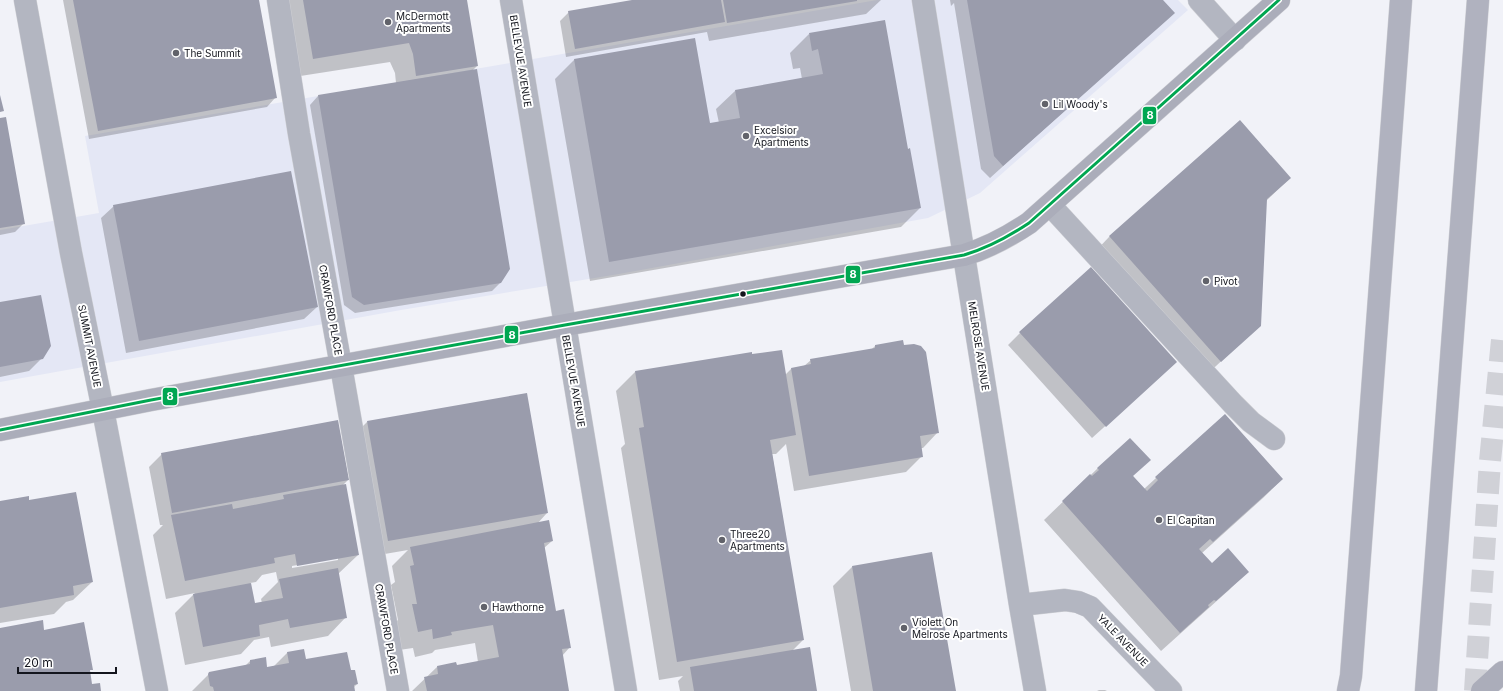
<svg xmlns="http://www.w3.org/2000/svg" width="1503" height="691" font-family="Inter,sans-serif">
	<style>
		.built { fill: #e4e7f5 }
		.shadow { fill: #0003; fill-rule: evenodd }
		.building { fill: #9a9cac }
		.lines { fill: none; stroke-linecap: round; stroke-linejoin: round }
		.highway-tunnel { stroke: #d0d1d7; stroke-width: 22; stroke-dasharray: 22 11; stroke-linecap: butt }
		.minor-casing { stroke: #cecfd4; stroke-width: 23 }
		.major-casing { stroke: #cecfd4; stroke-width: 23 }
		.highway-casing { stroke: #cecfd4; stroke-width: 23 }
		.minor { stroke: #b3b6c1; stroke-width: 22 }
		.major { stroke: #abadba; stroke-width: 22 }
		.highway { stroke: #b0b2bf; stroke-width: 22 }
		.bus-1-casing { stroke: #fff; stroke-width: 6 }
		.bus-1 { stroke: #00a651; stroke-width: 3 }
		.poi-dot { fill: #61626a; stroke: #fff; stroke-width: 1.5 }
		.bus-dot { fill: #13151d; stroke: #fff; stroke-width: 1.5 }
		.labels { text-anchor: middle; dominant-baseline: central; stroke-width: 4; stroke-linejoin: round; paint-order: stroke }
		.poi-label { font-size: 10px; fill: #13151d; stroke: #fff; text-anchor: start }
		.street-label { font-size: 10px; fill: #13151d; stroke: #fff }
		.line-badge { stroke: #fff; stroke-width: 1.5 }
		.badge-label { font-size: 11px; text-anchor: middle; font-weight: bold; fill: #fff }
	</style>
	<rect width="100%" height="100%" fill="#f1f2f8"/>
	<!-- built -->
	<path class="built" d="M 877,0 L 1178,0 L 1188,10 L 980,193 L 928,218 L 619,274 L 401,310 L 0,382 L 0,230 L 99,213 L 85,136 Z"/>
	<!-- shadow -->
	<path class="shadow" d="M 63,0 L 258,0 L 275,98 L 267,107 L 89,139 Z
		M 281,0 L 466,0 L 477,66 L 472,71 L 501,282 L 492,291 L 355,313 L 344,305 L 310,105 L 318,96 L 396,83 L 395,73 L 390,62 L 294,77 Z
		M 638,0 L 881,0 L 866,14 L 709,41 L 707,32 L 566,57 L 560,21 L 569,12 Z
		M 950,0 L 1161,0 L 1173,13 L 990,178 L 981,169 L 954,3 L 951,6 Z
		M 809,34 L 907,150 L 920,208 L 901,227 L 590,281 L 555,79 L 574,60 L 694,39 L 709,125 L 719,123 L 716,109 L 735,91 L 802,79 L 800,68 L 793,69 L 790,53 Z
		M 0,119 L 24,223 L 15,232 L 0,235 Z
		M 1240,121 L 1290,178 L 1266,201 L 1260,325 L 1201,380 L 1091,256 L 1109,237 Z
		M 114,206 L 317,307 L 304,319 L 126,353 L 101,218 Z
		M 0,303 L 42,358 L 29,371 L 0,377 Z
		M 1020,333 L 1163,374 L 1092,438 L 1008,345 Z
		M 875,346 L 938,432 L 923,448 L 921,448 L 922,456 L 906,472 L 794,491 L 786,444 L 776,454 L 772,454 L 803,640 L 792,651 L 816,691 L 680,691 L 678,681 L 683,676 L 659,680 L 621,448 L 625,444 L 616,391 L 635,372 L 751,353 L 752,356 L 785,375 L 791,369 L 804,366 L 811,360 L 871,350 Z
		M 367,422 L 547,513 L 537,524 L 552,541 L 544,548 L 555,612 L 570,647 L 562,656 L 568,691 L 412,691 L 437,667 L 456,666 L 478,662 L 475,643 L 435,650 L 432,653 L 415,657 L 413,648 L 399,650 L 394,624 L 398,620 L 391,585 L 395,582 L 392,566 L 408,550 L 373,556 L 352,437 Z
		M 162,454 L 348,480 L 342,486 L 358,555 L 338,574 L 346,617 L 328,636 L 271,647 L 269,637 L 254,640 L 241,654 L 185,665 L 175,613 L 195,593 L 166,599 L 153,535 L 163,525 L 160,525 L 149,467 ZM 338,558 L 338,560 L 292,568 L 292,566 ZM 276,572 L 278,582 L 261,599 L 262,603 L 254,605 L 250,583 L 256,582 L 262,575 Z
		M 1098,468 L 1133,476 L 1144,489 L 1156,478 L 1282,479 L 1263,498 L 1202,553 L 1211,564 L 1247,571 L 1229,590 L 1161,651 L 1044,520 Z
		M 29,501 L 92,582 L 73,600 L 66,602 L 54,614 L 0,623 L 0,502 Z
		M 931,553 L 955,691 L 851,691 L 833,586 L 852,567 Z
		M 288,652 L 305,661 L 350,672 L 357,684 L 354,687 L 354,691 L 192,691 L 210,673 L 245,666 L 250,661 L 267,668 L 273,667 Z
		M 1099,690 L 1105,690 L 1107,691 L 1097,691 Z"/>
	<!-- building -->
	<path class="building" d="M 73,0 L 259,0 L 277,98 L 98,131 Z
		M 303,0 L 467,0 L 478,66 L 416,76 L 413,54 L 409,43 L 313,59 Z
		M 632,0 L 721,0 L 725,22 L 575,49 L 568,11 Z
		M 723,0 L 857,0 L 857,1 L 727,23 Z
		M 967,0 L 1163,0 L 1175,13 L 1003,166 L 994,156 Z
		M 885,20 L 908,149 L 910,148 L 921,208 L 609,262 L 574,59 L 695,38 L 710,123 L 740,118 L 735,90 L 823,74 L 818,49 L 812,51 L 809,33 Z
		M 477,69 L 510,269 L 501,283 L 364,305 L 352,297 L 318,95 Z
		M 0,95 L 4,111 L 0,112 Z
		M 6,117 L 25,224 L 0,228 L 0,118 Z
		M 1240,120 L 1291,178 L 1267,199 L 1261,326 L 1221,362 L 1109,236 Z
		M 291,171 L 318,307 L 139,341 L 113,205 Z
		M 1091,267 L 1177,362 L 1106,427 L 1019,332 Z
		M 41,295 L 51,346 L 43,359 L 0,367 L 0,302 Z
		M 903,340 L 904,345 L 914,344 L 921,346 L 926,352 L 939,433 L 920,436 L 923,457 L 809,476 L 791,368 L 811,364 L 810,359 L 875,348 L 875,345 Z
		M 782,350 L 796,435 L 770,440 L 804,640 L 677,662 L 639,428 L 644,427 L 635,371 L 752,352 L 752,354 Z
		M 527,393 L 548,513 L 388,541 L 367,421 Z
		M 1225,414 L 1283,479 L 1213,542 L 1210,539 L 1199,549 L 1212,563 L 1228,548 L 1249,572 L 1216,601 L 1214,600 L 1208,605 L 1209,607 L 1180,633 L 1062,501 L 1090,474 L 1092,476 L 1099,470 L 1097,468 L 1130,438 L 1151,460 L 1133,476 L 1147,491 L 1158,480 L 1155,477 Z
		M 338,420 L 349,480 L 172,513 L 161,453 Z
		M 346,484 L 359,555 L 297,566 L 295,554 L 274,558 L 275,563 L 185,581 L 171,515 L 232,504 L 233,509 L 284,499 L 283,495 Z
		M 76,492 L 93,582 L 73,586 L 74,595 L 0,608 L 0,501 L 29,496 L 29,500 Z
		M 549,520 L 553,541 L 544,543 L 556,611 L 564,609 L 571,648 L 562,649 L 569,691 L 427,691 L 424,677 L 438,674 L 437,666 L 456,662 L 457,665 L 499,657 L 493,625 L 451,632 L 452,635 L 433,639 L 432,629 L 418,632 L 412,604 L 417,604 L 410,566 L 414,565 L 410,547 Z
		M 932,552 L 956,691 L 873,691 L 852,566 Z
		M 338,568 L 347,618 L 290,628 L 288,619 L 259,625 L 260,636 L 203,647 L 193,594 L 251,583 L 255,603 L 283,598 L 279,579 Z
		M 43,620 L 44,630 L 84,622 L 93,670 L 90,670 L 92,684 L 100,683 L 101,691 L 0,691 L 0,628 Z
		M 810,647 L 817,691 L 694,691 L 690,667 Z
		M 304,649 L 306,659 L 347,652 L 351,670 L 355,670 L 358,684 L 354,685 L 355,691 L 214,691 L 213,687 L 210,686 L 208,674 L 209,672 L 250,664 L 250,660 L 266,657 L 267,667 L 289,663 L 287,652 Z"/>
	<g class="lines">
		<!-- highway-tunnel -->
		<path class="highway-tunnel" d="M 1475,691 L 1490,461 L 1503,330"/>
		<!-- minor casing -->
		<g class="minor-casing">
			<path id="minor" d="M 25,0 L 71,253 L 103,410 L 157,691
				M 278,0 L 299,134 L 341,366 L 398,691
				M 511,0 L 626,691
				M 923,0 L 1020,605 L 1035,691
				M 1199,0 L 1235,40
				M 1050,205 L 1233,404 L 1251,422 L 1274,439
				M 1020,605 L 1065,600 L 1078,602 L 1090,607 L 1171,691"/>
		</g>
		<!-- major casing -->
		<g class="major-casing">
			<path id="major" d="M 0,430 L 151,400 L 565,325 L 964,255 C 988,248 1008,237 1029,223 L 1279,0
				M 1482,691 L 1503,672"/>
		</g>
		<!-- highway casing -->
		<g class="highway-casing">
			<path id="highway" d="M 1348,691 L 1351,676 L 1401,0
				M 1426,691 L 1478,0"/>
		</g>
		<!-- minor -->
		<use href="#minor" class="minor"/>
		<!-- major -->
		<use href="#major" class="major"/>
		<!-- highway -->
		<use href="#highway" class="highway"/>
		<!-- bus-1 casing -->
		<g class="bus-1-casing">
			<path id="bus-1" d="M 0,430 L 151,400 L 565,325 L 964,255 C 988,248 1008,237 1029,223 L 1279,0"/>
		</g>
		<!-- bus-1 -->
		<use href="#bus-1" class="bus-1"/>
	</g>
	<!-- markers -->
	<g class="poi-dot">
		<circle cx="388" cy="22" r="4"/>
		<circle cx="176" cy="53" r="4"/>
		<circle cx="1045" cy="104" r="4"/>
		<circle cx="746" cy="136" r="4"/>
		<circle cx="1206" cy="281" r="4"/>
		<circle cx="1159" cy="520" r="4"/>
		<circle cx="722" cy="540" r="4"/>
		<circle cx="484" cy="607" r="4"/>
		<circle cx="904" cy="628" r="4"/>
	</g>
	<circle class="bus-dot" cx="743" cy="294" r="3.5"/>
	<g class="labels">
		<!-- poi labels -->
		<g class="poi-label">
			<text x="396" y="16">McDermott<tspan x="396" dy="12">Apartments</tspan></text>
			<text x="184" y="53">The Summit</text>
			<text x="1053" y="104">Lil Woody's</text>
			<text x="754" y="130">Excelsior<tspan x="754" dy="12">Apartments</tspan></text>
			<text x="1214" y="281">Pivot</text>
			<text x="1167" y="520">El Capitan</text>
			<text x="730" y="534">Three20<tspan x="730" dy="12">Apartments</tspan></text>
			<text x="492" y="607">Hawthorne</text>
			<text x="912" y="622">Violett On<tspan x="912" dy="12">Melrose Apartments</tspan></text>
		</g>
		<!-- street labels -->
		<g class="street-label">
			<text transform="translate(521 61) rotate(81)">BELLEVUE AVENUE</text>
			<text transform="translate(331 310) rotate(80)">CRAWFORD PLACE</text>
			<text transform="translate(90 346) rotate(79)">SUMMIT AVENUE</text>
			<text transform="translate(979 346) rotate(81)">MELROSE AVENUE</text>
			<text transform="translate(574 381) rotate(80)">BELLEVUE AVENUE</text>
			<text transform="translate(387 629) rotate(80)">CRAWFORD PLACE</text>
			<text transform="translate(1123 640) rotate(46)">YALE AVENUE</text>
		</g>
	</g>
	<g class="line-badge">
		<rect x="1142" y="106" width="15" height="19" rx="4" fill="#00a651"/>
		<rect x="845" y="265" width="16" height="19" rx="4" fill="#00a651"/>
		<rect x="504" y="325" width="15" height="19" rx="4" fill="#00a651"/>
		<rect x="162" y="387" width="16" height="19" rx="4" fill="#00a651"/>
	</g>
	<g class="badge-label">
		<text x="1150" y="119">8</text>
		<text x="853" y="278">8</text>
		<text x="512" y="339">8</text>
		<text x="170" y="400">8</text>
	</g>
	<!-- scale -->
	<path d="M18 667v6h98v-6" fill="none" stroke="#13151d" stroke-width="2"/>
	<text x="24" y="667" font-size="12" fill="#13151d" stroke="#ffffff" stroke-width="3" paint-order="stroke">20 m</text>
</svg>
